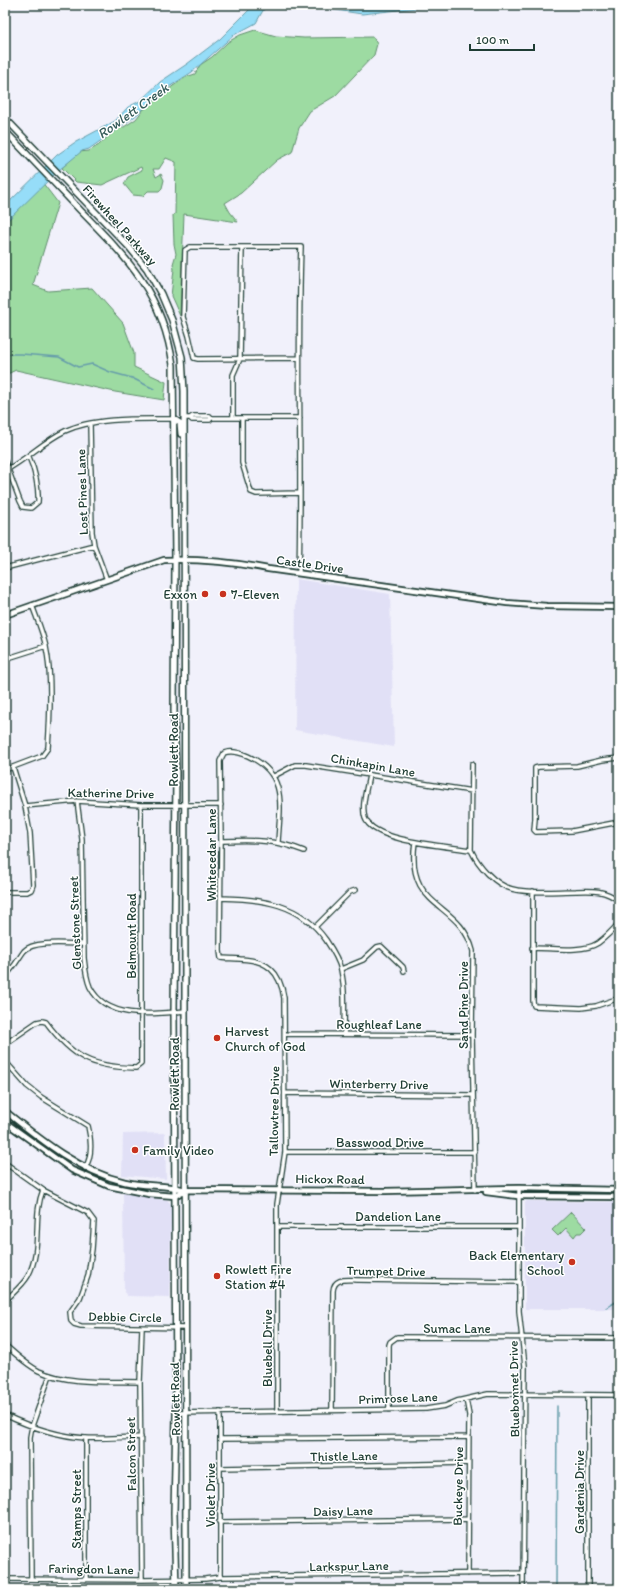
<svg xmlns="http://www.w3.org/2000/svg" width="624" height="1594" font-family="Itim,sans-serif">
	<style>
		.built { fill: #e1e0f6 }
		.green { fill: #9ddba2; stroke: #5e8c6b }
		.water { fill: #96ddf8; stroke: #669daa }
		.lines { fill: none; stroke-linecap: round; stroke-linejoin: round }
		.stream { stroke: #669daa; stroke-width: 1.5 }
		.minor-casing { stroke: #1f3d34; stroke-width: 6 }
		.tertiary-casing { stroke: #1f3d34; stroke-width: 8 }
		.secondary-casing { stroke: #1f3d34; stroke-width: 8 }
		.minor { stroke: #fff; stroke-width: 3.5 }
		.tertiary { stroke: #fff; stroke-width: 4.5 }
		.secondary { stroke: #fff; stroke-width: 5 }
		.poi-dot { fill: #c8321e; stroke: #fff; stroke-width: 1.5 }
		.labels { text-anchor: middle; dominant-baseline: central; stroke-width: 3; stroke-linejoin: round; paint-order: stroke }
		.street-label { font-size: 13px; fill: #1f3d34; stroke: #fff }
		.poi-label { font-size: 13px; fill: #1f3d34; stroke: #fff; text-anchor: start }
		.water-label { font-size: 14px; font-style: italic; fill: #375d5b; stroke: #fff }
	</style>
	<rect width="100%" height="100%" fill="#f1f1fb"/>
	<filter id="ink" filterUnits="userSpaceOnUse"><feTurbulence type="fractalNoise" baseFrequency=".025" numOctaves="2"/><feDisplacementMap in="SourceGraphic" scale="8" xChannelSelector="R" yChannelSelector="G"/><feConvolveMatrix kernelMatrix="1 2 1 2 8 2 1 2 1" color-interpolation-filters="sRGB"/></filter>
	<g filter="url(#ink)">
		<!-- built -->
		<path class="built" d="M 296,579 L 390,594 L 394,747 L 295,730 Z
			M 165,1133 L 166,1179 L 122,1175 L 123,1134 Z
			M 123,1193 L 167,1200 L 171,1204 L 170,1297 L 127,1296 L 124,1292 Z
			M 526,1201 L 619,1202 L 619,1309 L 525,1309 L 525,1203 Z"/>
		<!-- green -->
		<path class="green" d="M 255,30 L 276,36 L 304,38 L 373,37 L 377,44 L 374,55 L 335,96 L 310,111 L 299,128 L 292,152 L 277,160 L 241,193 L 225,203 L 230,212 L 238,222 L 184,214 L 180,316 L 171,296 L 174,269 L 173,264 L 176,254 L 174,244 L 173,215 L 175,214 L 176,162 L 166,158 L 159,169 L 153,169 L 156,177 L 161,174 L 164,180 L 162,188 L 159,191 L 148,191 L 143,196 L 133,195 L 124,184 L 128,177 L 142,170 L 141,167 L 102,185 L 76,182 L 62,168 L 79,152 L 89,151 L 99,145 L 117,128 L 124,127 L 136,119 L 143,110 L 173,86 L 186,77 L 195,74 L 200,65 L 212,57 L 228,42 L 240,35 Z
			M 42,182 L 58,203 L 33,285 L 48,291 L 92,288 L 123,323 L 134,353 L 134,367 L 166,382 L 164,400 L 115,392 L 16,370 L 5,375 L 5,216 Z
			M 571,1212 L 586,1228 L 581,1233 L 577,1233 L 574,1237 L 566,1228 L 558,1236 L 552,1230 Z"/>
		<!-- water -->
		<path class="water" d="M 254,5 L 266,5 L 256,23 L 234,35 L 192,72 L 169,87 L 134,117 L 89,149 L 82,151 L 59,170 L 5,223 L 5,206 L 57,155 L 74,143 L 115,121 L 128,107 L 140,101 L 160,82 L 187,64 L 220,39 Z
			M 328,5 L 619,5 L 619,6 L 445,5 L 362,14 L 329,9 Z"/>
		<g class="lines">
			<!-- stream -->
			<path class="stream" d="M 5,354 L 21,354 L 59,357 L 78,367 L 92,364 L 110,372 L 132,378 L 154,389
				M 606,1308 L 619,1300
				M 556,1589 L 557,1406"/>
			<!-- minor casing -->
			<g class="minor-casing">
				<path id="minor" d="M 299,358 L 198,359 L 194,358 L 189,336 L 183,317 L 185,250 L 190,247 L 301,247 C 297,356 302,464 299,573
					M 184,418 L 190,418 L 192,420 L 210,420 L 211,418
					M 190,418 L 193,416 L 210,416 L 211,418 L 300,418
					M 233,418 L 233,375 L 240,359 L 242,247
					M 242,418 L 242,463 L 251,492 L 256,494 L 299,493
					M 90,424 L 92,532 L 94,545 L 107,580
					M 5,461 L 20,501 L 23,507 L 31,508 L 38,502 C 39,488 35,470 29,457
					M 8,469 C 28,458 44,441 65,431 C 94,417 142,419 174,419
					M 5,568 L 94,545
					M 5,659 L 46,646
					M 619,758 L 602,760 L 577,766 L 539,767 L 535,768 L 535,819 L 534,830 L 536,832 L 572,831 L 619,822
					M 472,764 L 471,850 C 478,865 495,885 512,889 C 530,894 557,891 576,891 C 592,890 606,890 619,901
					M 5,770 L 42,756 L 48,748 C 50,719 52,674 46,647 C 43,633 37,619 32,605
					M 369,775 C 367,788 361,805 365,818 C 373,842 448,846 471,850
					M 274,776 L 295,765 L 306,765 L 472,791
					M 77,801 L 82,839 L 84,958 C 85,967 86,978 90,987 C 107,1021 155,1014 185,1011
					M 25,806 L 77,801 L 141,805 L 221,805
					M 221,841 C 253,840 274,839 304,851
					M 415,842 C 405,911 460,900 473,951 L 472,1035 L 475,1190
					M 533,891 L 533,1001 L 534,1006 L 581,1008 L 596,1006 L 619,998
					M 5,892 L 27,892 L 31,890 L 33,885 L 30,833 L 25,806 L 13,767
					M 221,898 C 262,899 300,903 326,940 C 332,949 339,960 341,970 C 346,991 344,1013 344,1034
					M 315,927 L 350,892 L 356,890
					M 532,948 C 551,948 583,953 598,943 C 606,937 613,930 619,923
					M 341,969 L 363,960 L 377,947 L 381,946 L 403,967 L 404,971
					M 5,976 C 14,968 18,959 24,951 C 33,940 70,944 83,944
					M 285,1034 L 472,1035
					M 5,1044 L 37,1022 L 42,1021 L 46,1022 C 73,1058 91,1067 136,1068 L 141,1064 L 141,805
					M 5,1061 L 27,1086 L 41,1097 L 88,1126 C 91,1139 93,1156 85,1168
					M 285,1093 L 473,1095
					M 285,1152 L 475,1152
					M 5,1163 L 43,1190 L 88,1213 L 94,1221 L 92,1249 L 88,1276 L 80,1298 L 70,1312 L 71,1321 L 74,1324 L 81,1326 L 185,1328
					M 519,1188 L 519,1311 L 525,1366 L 523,1589
					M 278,1227 L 518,1227
					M 5,1301 C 13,1293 23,1285 28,1276 C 43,1248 32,1217 43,1190
					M 142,1328 L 140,1382 L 142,1580
					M 5,1345 C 15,1354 27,1365 39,1371 C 71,1385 107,1381 140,1382
					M 466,1399 L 469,1415 L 468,1574
					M 332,1410 L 333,1291 C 334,1277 347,1280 357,1280 L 518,1282
					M 389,1410 L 389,1345 L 390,1342 L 397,1337 L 619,1338
					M 277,1411 L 277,1204 L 285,1152 L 284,998 C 280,971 267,960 240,959 C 234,958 227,959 221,958 L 220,951 L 221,841 L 220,761 L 224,753 C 231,750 241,753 248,756 C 288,774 280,806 278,842
					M 176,1413 L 426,1409 L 445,1406 L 457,1401 L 488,1394 L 619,1395
					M 5,1415 C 30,1427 57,1436 85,1438 C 104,1439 123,1437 141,1437
					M 86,1438 L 86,1580
					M 220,1439 L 468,1437
					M 220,1468 L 468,1463
					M 219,1522 L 467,1519
					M 220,1577 L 220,1412
					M 5,1579 L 142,1580 L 205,1579 L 220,1577 L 523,1573
					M 31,1579 L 30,1437 L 32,1426 L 50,1375
					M 588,1589 L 588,1395"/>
			</g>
			<!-- tertiary casing -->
			<g class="tertiary-casing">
				<path id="tertiary" d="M 5,615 L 164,560 C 199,559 233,562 268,569 L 507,603 L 547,606 L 619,607
					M 5,1111 C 41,1140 79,1171 125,1182 C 145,1187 166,1184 185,1190 L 385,1191 L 519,1188 L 619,1190
					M 5,1122 L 72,1170 L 109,1186 L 149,1194 L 175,1196 L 185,1190
					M 486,1192 L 518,1196 L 619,1197"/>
			</g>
			<!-- secondary casing -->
			<g class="secondary-casing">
				<path id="secondary" d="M 5,118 L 129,247 L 147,269 L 161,294 L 172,320 L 182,357 L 184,391 L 186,1589
					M 5,131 C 30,157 55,184 80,210 C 128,259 163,294 173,365 L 175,560 L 174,710 L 176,773 L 174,1012 L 176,1413 L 174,1513 L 176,1589
					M 174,419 L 180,423 L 181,434"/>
			</g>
			<!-- minor -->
			<use href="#minor" class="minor"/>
			<!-- tertiary -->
			<use href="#tertiary" class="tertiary"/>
			<!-- secondary -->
			<use href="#secondary" class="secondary"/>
		</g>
	</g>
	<!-- markers -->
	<g class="poi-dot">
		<circle cx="205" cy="594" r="4"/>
		<circle cx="223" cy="594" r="4"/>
		<circle cx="217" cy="1038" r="4"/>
		<circle cx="135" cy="1150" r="4"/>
		<circle cx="572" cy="1262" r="4"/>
		<circle cx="217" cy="1276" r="4"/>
	</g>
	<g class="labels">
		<!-- street labels -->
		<g class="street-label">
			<text transform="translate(120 225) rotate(48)">Firewheel Parkway</text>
			<text transform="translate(82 492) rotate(-92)">Lost Pines Lane</text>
			<text transform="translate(310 564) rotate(8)">Castle Drive</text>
			<text transform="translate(173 750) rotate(-90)">Rowlett Road</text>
			<text transform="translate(373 765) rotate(10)">Chinkapin Lane</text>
			<text transform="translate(111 793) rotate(1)">Katherine Drive</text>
			<text transform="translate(211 855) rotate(-90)">Whitecedar Lane</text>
			<text transform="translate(75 923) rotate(-92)">Glenstone Street</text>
			<text transform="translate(131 936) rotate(-90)">Belmount Road</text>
			<text transform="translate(463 1005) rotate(-90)">Sand Pine Drive</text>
			<text x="379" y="1024">Roughleaf Lane</text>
			<text transform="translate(174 1074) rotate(-90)">Rowlett Road</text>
			<text transform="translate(379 1084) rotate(1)">Winterberry Drive</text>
			<text transform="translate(274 1111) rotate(-89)">Tallowtree Drive</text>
			<text x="380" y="1142">Basswood Drive</text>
			<text transform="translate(330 1179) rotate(1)">Hickox Road</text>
			<text x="398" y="1216">Dandelion Lane</text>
			<text transform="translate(386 1271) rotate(1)">Trumpet Drive</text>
			<text transform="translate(125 1317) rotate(1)">Debbie Circle</text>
			<text x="457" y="1328">Sumac Lane</text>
			<text transform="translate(267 1348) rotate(-90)">Bluebell Drive</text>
			<text transform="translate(514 1389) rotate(-91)">Bluebonnet Drive</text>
			<text transform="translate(398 1398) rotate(-2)">Primrose Lane</text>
			<text transform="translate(175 1399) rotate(-91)">Rowlett Road</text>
			<text transform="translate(131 1454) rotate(-91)">Falcon Street</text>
			<text transform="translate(344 1456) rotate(-1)">Thistle Lane</text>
			<text transform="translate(458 1486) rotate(-89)">Buckeye Drive</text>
			<text transform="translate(579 1492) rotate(-90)">Gardenia Drive</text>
			<text transform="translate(210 1495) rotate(-90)">Violet Drive</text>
			<text transform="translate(76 1509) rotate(-90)">Stamps Street</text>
			<text transform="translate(343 1511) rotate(-1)">Daisy Lane</text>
			<text transform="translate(349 1566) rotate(-1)">Larkspur Lane</text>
			<text transform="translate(91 1569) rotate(1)">Faringdon Lane</text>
		</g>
		<!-- poi labels -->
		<g class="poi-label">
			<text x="197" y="594" text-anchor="end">Exxon</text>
			<text x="231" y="594">7-Eleven</text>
			<text x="225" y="1031">Harvest<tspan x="225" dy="15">Church of God</tspan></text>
			<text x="143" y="1150">Family Video</text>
			<text x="564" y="1255" text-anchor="end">Back Elementary<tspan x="564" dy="15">School</tspan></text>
			<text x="225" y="1269">Rowlett Fire<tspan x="225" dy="15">Station #4</tspan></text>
		</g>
		<!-- water labels -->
		<g class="water-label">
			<text transform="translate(133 111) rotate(-36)">Rowlett Creek</text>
		</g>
	</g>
	<!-- margin -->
	<rect width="624" height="1594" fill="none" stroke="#fff" stroke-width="20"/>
	<rect x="10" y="10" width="604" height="1574" fill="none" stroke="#1f3d34" stroke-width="1.5" filter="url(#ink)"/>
	<!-- scale -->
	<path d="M470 44v6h64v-6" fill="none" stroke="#1f3d34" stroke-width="2"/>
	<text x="476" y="44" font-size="12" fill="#1f3d34" stroke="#ffffff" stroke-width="3" paint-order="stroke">100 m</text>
</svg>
